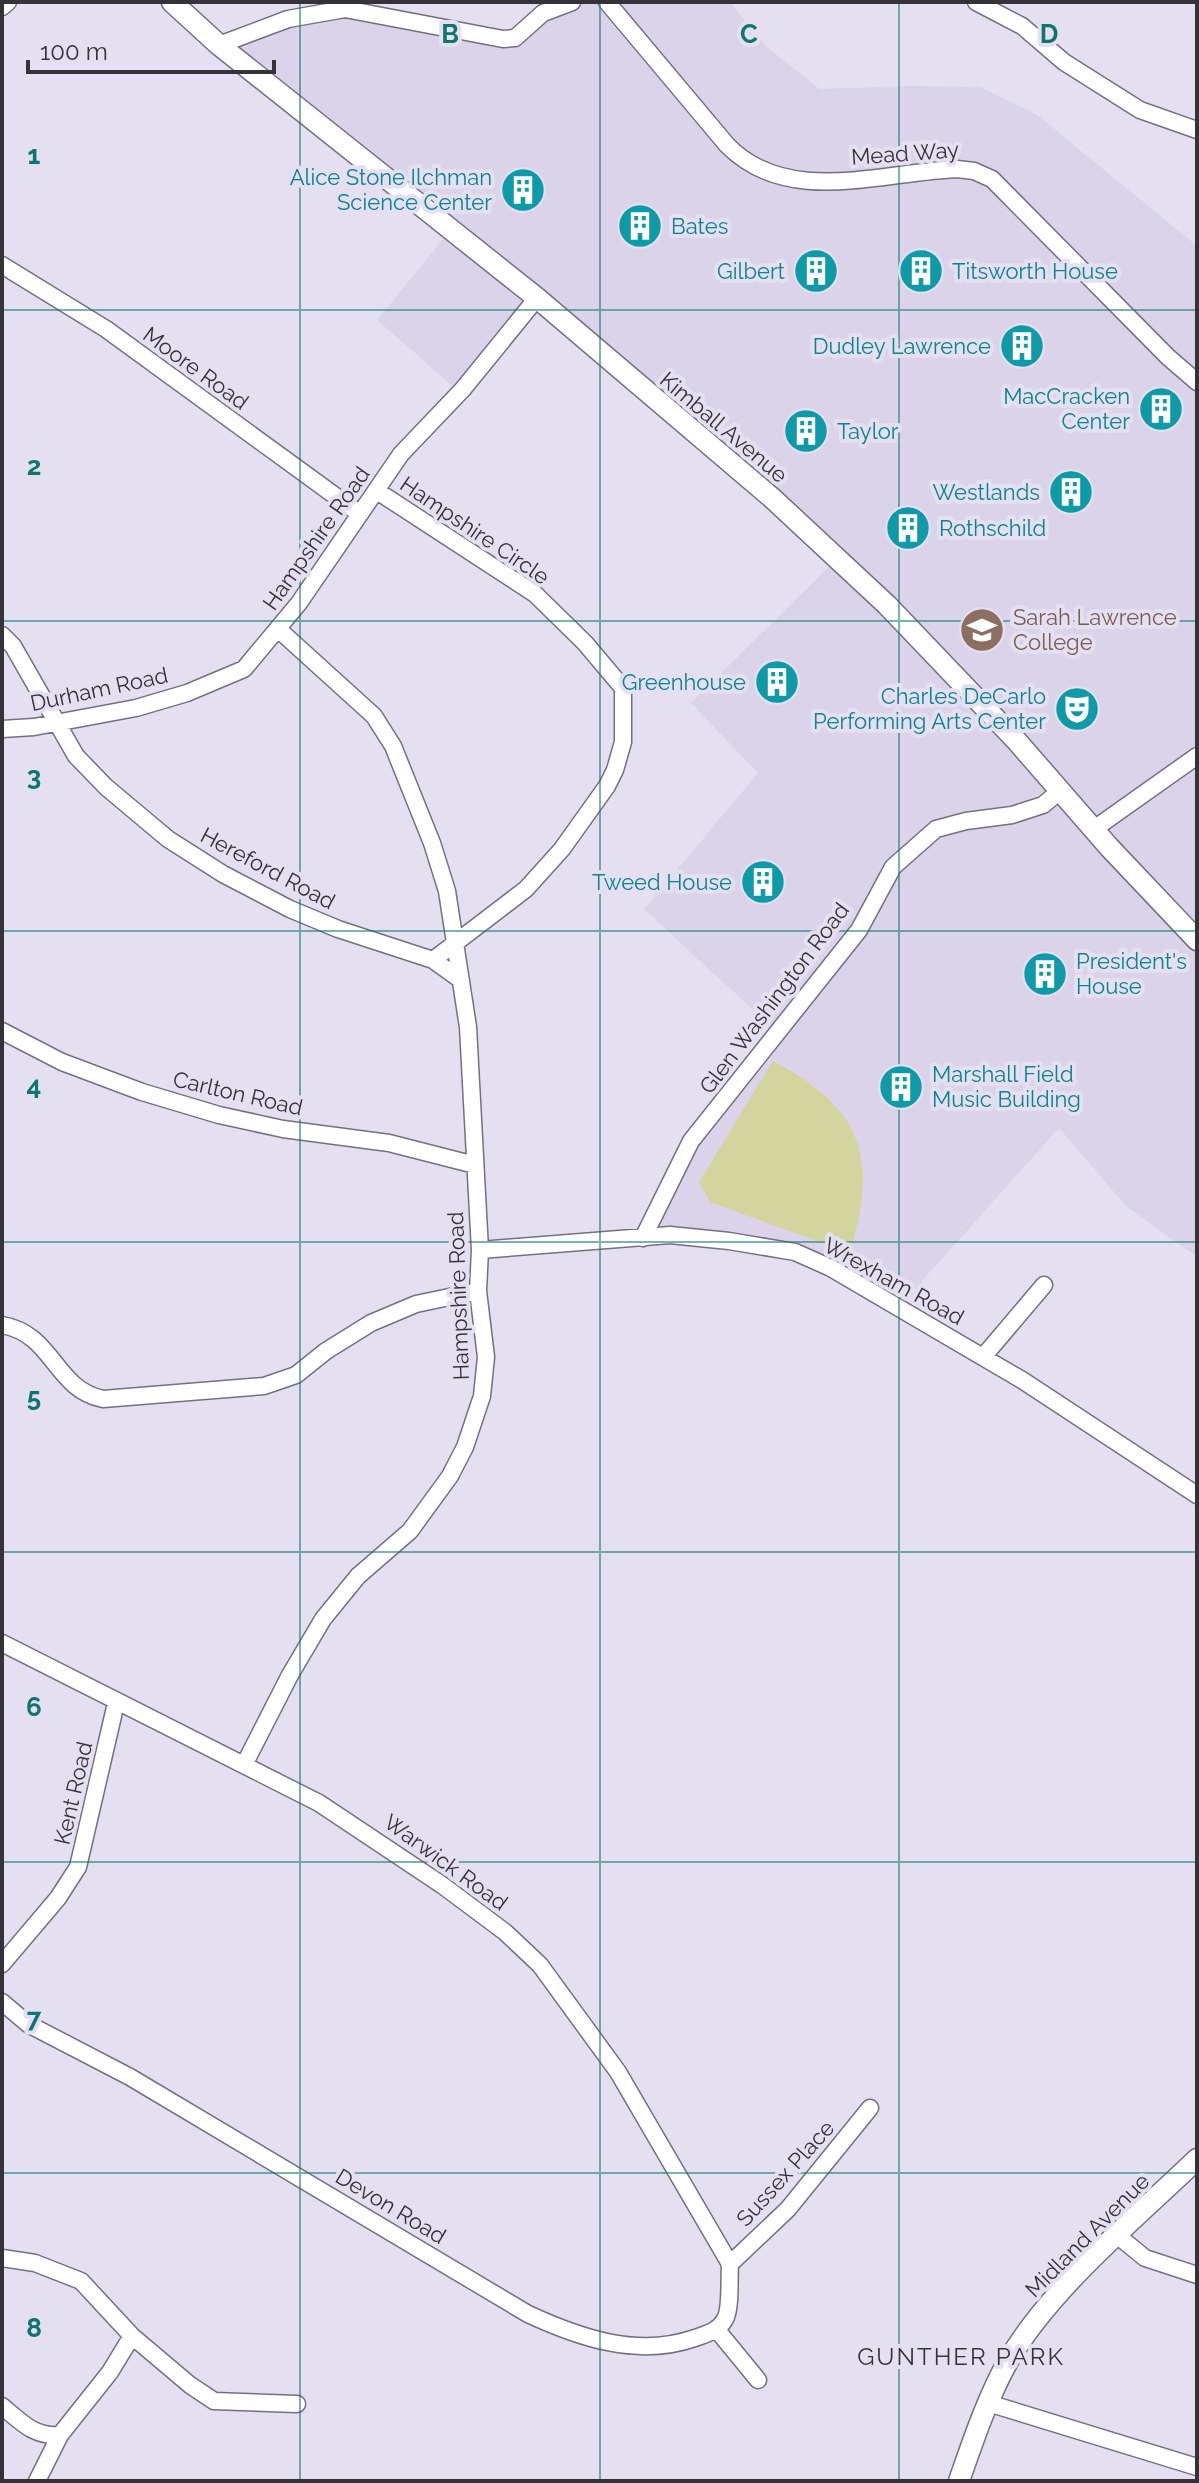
<svg xmlns="http://www.w3.org/2000/svg" width="1199" height="2483" font-family="Raleway,sans-serif">
	<style>
		.built { fill: #dad3ea }
		.pitch { fill: #d2d59d }
		.lines { fill: none; stroke-linecap: round; stroke-linejoin: round }
		.minor-casing { stroke: #75707f; stroke-width: 19 }
		.tertiary-casing { stroke: #75707f; stroke-width: 23 }
		.minor { stroke: #fff; stroke-width: 16 }
		.tertiary { stroke: #fff; stroke-width: 20 }
		.grid { fill: none; stroke: #0f766e; stroke-width: 2; stroke-opacity: 0.55 }
		.labels { text-anchor: middle; dominant-baseline: central; stroke-width: 8; stroke-linejoin: round; paint-order: stroke }
		.street-label { font-size: 22px; fill: #353339; stroke: #e5e0f1 }
		.culture-label { font-size: 22px; fill: #0d838f; stroke: #e5e0f1; text-anchor: end }
		.education-label { font-size: 22px; fill: #785e54; stroke: #e5e0f1; text-anchor: start }
		.neighbourhood-label { font-size: 24px; letter-spacing: 2px; fill: #353339; stroke: #e5e0f1 }
		.grid-label { font-size: 26px; text-anchor: middle; font-weight: bold; fill: #0f766e; stroke: #e5e0f1; stroke-width: 8; stroke-linejoin: round; paint-order: stroke }
	</style>
	<rect width="100%" height="100%" fill="#e5e0f1"/>
	<!-- built -->
	<path class="built" d="M 585,2 L 730,2 L 768,48 L 820,89 L 913,86 L 980,87 L 1036,114 L 1197,246 L 1197,1257 L 1127,1207 L 1059,1128 L 899,1307 L 798,1250 L 649,1232 L 691,1146 L 781,1036 L 644,909 L 758,773 L 691,703 L 840,556 L 534,290 L 457,390 L 377,320 L 453,227 L 227,46 L 291,24 L 345,15 L 498,44 L 544,19 Z"/>
	<!-- pitch -->
	<path class="pitch" d="M 773,1061 C 863,1109 878,1157 850,1253 L 710,1202 L 699,1182 Z"/>
	<g class="lines">
		<!-- minor casing -->
		<g class="minor-casing">
			<path id="minor" d="M 607,2 L 727,145 C 787,207 882,172 957,169 L 974,171 L 992,179 L 1168,357 L 1197,382
				M 976,2 L 1022,26 L 1064,62 L 1140,110 L 1197,130
				M 2,7 L 8,2
				M 219,45 L 288,19 L 345,9 L 503,39 L 515,38 L 543,13 L 572,2
				M 2,265 L 106,329 L 360,514
				M 377,491 L 535,594 L 585,643 L 623,688 L 623,742 L 615,770 L 607,786 L 562,849 L 526,889 L 433,960
				M 2,635 L 13,646 L 76,756 L 106,787 L 168,839 L 223,874 L 290,909 L 338,929 L 433,960 L 461,980
				M 2,729 L 34,727 L 136,708 L 187,693 L 244,669 L 299,603 L 401,454 L 463,389 L 537,298
				M 1094,829 L 1197,756
				M 2,1031 L 62,1062 L 142,1092 L 219,1115 L 283,1129 L 389,1143 L 475,1165
				M 643,1238 L 691,1141 L 859,930 L 893,867 L 936,829 L 966,821 L 1012,815 L 1043,805 L 1061,790
				M 480,1250 L 670,1235 L 729,1241 L 795,1252 L 831,1268 L 1022,1380 L 1197,1495
				M 2,1325 C 54,1334 54,1389 103,1399 L 264,1386 L 296,1375 L 326,1351 L 371,1323 L 416,1304 L 478,1291
				M 983,1357 L 1044,1285
				M 2,1643 L 319,1803 L 442,1885 L 505,1932 L 540,1965 L 618,2072 L 730,2264
				M 244,1765 L 290,1675 L 323,1619 L 358,1576 L 410,1531 L 450,1476 L 465,1447 L 482,1396 L 486,1357 L 478,1291 L 480,1250 L 468,1027 L 447,891 L 432,843 L 393,746 L 374,716 L 278,629
				M 2,1964 L 58,1898 L 78,1867 L 116,1703
				M 2,2002 L 28,2024 L 130,2077 L 528,2314 C 580,2338 638,2358 695,2338 C 706,2334 719,2331 725,2319 C 731,2310 729,2277 730,2264
				M 1118,2236 L 1145,2258 L 1197,2275
				M 2,2258 L 35,2263 L 81,2281 L 132,2336 L 190,2385 L 214,2401 L 297,2404
				M 730,2264 L 788,2209 L 870,2108
				M 717,2330 L 758,2380
				M 988,2403 L 1197,2467
				M 2,2406 C 21,2422 34,2437 60,2435 L 110,2372 L 132,2336
				M 37,2481 L 60,2435"/>
		</g>
		<!-- tertiary casing -->
		<g class="tertiary-casing">
			<path id="tertiary" d="M 172,2 L 219,45 L 537,298 L 771,497 L 887,605 L 1015,739 L 1109,847 L 1197,940
				M 959,2481 C 973,2441 987,2399 1008,2361 C 1051,2287 1135,2219 1197,2159"/>
		</g>
		<!-- minor -->
		<use href="#minor" class="minor"/>
		<!-- tertiary -->
		<use href="#tertiary" class="tertiary"/>
	</g>
	<!-- grid -->
	<path class="grid" d="M 300,2 L 300,2481M 600,2 L 600,2481M 899,2 L 899,2481M 2,310 L 1197,310M 2,621 L 1197,621M 2,931 L 1197,931M 2,1242 L 1197,1242M 2,1552 L 1197,1552M 2,1862 L 1197,1862M 2,2173 L 1197,2173"/>
	<!-- icons -->
	<defs>
		<g id="building-disc" transform="scale(2.3)"><circle r="9.5" fill="#0f9aa8" stroke="#e5e0f1"/><path d="M-4-6H4V6H1V3H-1V6H-4ZM-2.5-4.3h1.7v1.8h-1.7ZM.8-4.3h1.7v1.8H.8ZM-2.5-1h1.7V.8h-1.7ZM.8-1h1.7V.8H.8Z" fill="#fff"/></g>
		<g id="university-disc" transform="scale(2.3)"><circle r="9.5" fill="#8d6e63" stroke="#e5e0f1"/><path d="M0-5L7-2L0 1L-7-2ZM-4 1L0 2.5L4 1V4Q0 6-4 4Z" fill="#fff"/></g>
		<g id="theatre-disc" transform="scale(2.3)"><circle r="9.5" fill="#0f9aa8" stroke="#e5e0f1"/><path d="M-5-5.5Q0-4 5-5.5V0Q5 5 0 6Q-5 5-5 0ZM-3.3-2.5H-1v1.5H-3.3ZM1-2.5H3.3v1.5H1ZM-2.8 1Q0 5.5 2.8 1Z" fill="#fff"/></g>
	</defs>
	<g fill-rule="evenodd">
		<use href="#building-disc" x="523" y="190"/>
		<use href="#building-disc" x="640" y="226"/>
		<use href="#building-disc" x="816" y="271"/>
		<use href="#building-disc" x="921" y="271"/>
		<use href="#building-disc" x="1022" y="346"/>
		<use href="#building-disc" x="1161" y="409"/>
		<use href="#building-disc" x="806" y="431"/>
		<use href="#building-disc" x="1071" y="492"/>
		<use href="#building-disc" x="908" y="528"/>
		<use href="#university-disc" x="982" y="630"/>
		<use href="#building-disc" x="777" y="682"/>
		<use href="#theatre-disc" x="1077" y="709"/>
		<use href="#building-disc" x="763" y="882"/>
		<use href="#building-disc" x="1045" y="974"/>
		<use href="#building-disc" x="901" y="1087"/>
	</g>
	<g class="labels">
		<!-- street labels -->
		<g class="street-label">
			<text transform="translate(905 153) rotate(-4)">Mead Way</text>
			<text transform="translate(196 368) rotate(36)">Moore Road</text>
			<text transform="translate(724 427) rotate(40)">Kimball Avenue</text>
			<text transform="translate(475 530) rotate(34)">Hampshire Circle</text>
			<text transform="translate(316 538) rotate(-55)">Hampshire Road</text>
			<text transform="translate(99 689) rotate(-12)">Durham Road</text>
			<text transform="translate(268 868) rotate(28)">Hereford Road</text>
			<text transform="translate(774 998) rotate(-53)">Glen Washington Road</text>
			<text transform="translate(238 1093) rotate(13)">Carlton Road</text>
			<text transform="translate(894 1281) rotate(29)">Wrexham Road</text>
			<text transform="translate(458 1296) rotate(-92)">Hampshire Road</text>
			<text transform="translate(73 1793) rotate(-77)">Kent Road</text>
			<text transform="translate(446 1862) rotate(36)">Warwick Road</text>
			<text transform="translate(785 2173) rotate(-48)">Sussex Place</text>
			<text transform="translate(391 2206) rotate(31)">Devon Road</text>
			<text transform="translate(1087 2235) rotate(-45)">Midland Avenue</text>
		</g>
		<!-- culture labels -->
		<g class="culture-label">
			<text x="492" y="177">Alice Stone Ilchman<tspan x="492" dy="25">Science Center</tspan></text>
			<text x="671" y="226" text-anchor="start">Bates</text>
			<text x="785" y="271">Gilbert</text>
			<text x="952" y="271" text-anchor="start">Titsworth House</text>
			<text x="991" y="346">Dudley Lawrence</text>
			<text x="1130" y="396">MacCracken<tspan x="1130" dy="25">Center</tspan></text>
			<text x="837" y="431" text-anchor="start">Taylor</text>
			<text x="1040" y="492">Westlands</text>
			<text x="939" y="528" text-anchor="start">Rothschild</text>
			<text x="746" y="682">Greenhouse</text>
			<text x="1046" y="696">Charles DeCarlo<tspan x="1046" dy="25">Performing Arts Center</tspan></text>
			<text x="732" y="882">Tweed House</text>
			<text x="1076" y="961" text-anchor="start">President's<tspan x="1076" dy="25">House</tspan></text>
			<text x="932" y="1074" text-anchor="start">Marshall Field<tspan x="932" dy="25">Music Building</tspan></text>
		</g>
		<!-- education labels -->
		<g class="education-label">
			<text x="1013" y="617">Sarah Lawrence<tspan x="1013" dy="25">College</tspan></text>
		</g>
		<!-- neighbourhood labels -->
		<g class="neighbourhood-label">
			<text x="961" y="2356">GUNTHER PARK</text>
		</g>
	</g>
	<g class="grid-label">
		<text x="450" y="43">B</text>
		<text x="749" y="43">C</text>
		<text x="1049" y="43">D</text>
		<text x="34" y="164">1</text>
		<text x="34" y="475">2</text>
		<text x="34" y="785">3</text>
		<text x="34" y="1095">4</text>
		<text x="34" y="1406">5</text>
		<text x="34" y="1716">6</text>
		<text x="34" y="2027">7</text>
		<text x="34" y="2337">8</text>
	</g>
	<!-- border -->
	<rect width="1199" height="2483" fill="none" stroke="#353339" stroke-width="8"/>
	<!-- scale -->
	<path d="M28 60v12h246v-12" fill="none" stroke="#353339" stroke-width="4"/>
	<text x="40" y="60" font-size="24" fill="#353339" stroke="#e5e0f1" stroke-width="6" paint-order="stroke">100 m</text>
</svg>
